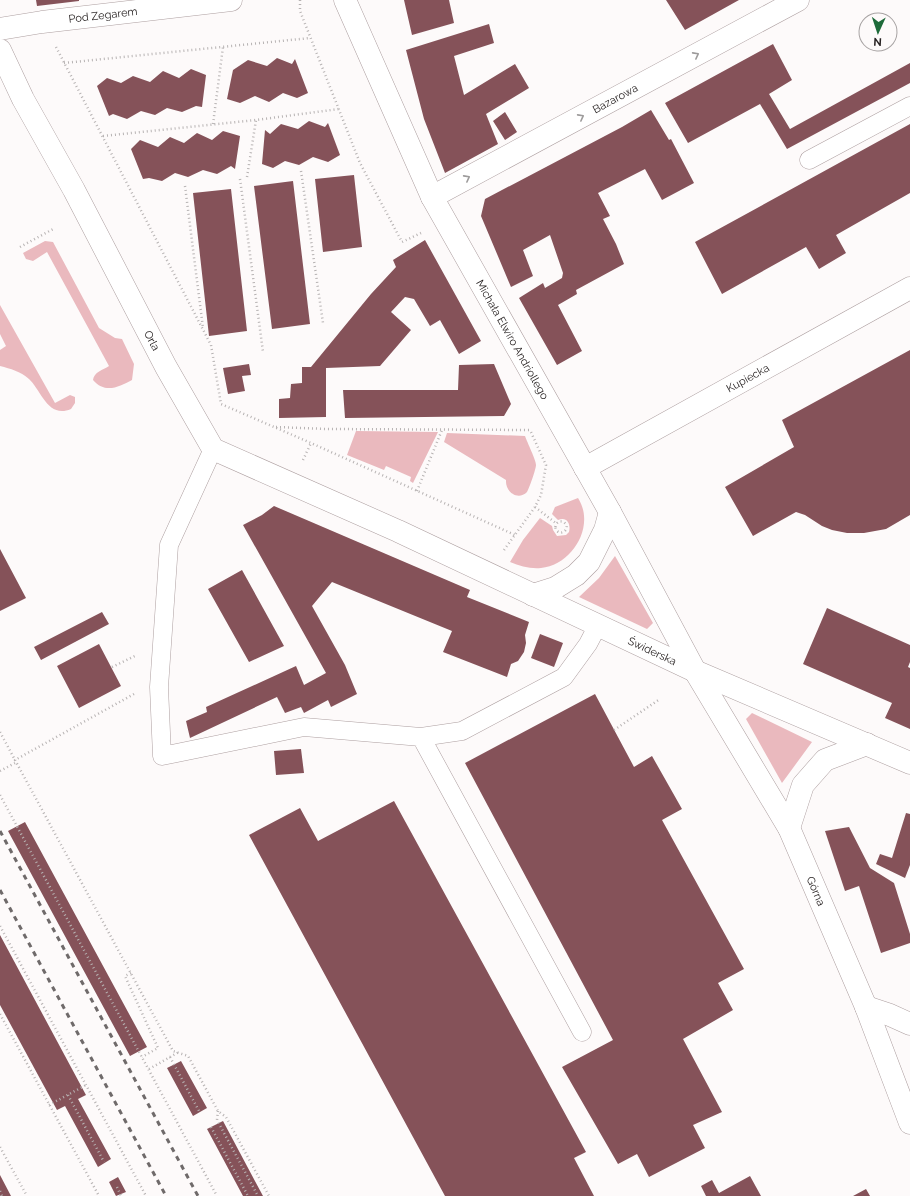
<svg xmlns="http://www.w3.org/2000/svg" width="910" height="1196" font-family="Raleway,sans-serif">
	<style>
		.green { fill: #eab9be }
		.building { fill: #855259 }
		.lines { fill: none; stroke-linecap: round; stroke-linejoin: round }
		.service-casing { stroke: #ad9fa0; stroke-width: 19 }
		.pedestrian-casing { stroke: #ad9fa0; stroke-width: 23 }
		.minor-casing { stroke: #ad9fa0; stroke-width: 23 }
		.tertiary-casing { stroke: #ad9fa0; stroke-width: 23 }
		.path { stroke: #b7b3b3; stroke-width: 2.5; stroke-dasharray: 1 3; stroke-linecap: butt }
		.service { stroke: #fff; stroke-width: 18 }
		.pedestrian { stroke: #fff; stroke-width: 22 }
		.minor { stroke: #fff; stroke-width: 22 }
		.tertiary { stroke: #fff; stroke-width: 22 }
		.rail { stroke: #6f6a6a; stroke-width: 3; stroke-dasharray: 5 5; stroke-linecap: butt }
		.oneway { stroke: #9d9b9b }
		.labels { text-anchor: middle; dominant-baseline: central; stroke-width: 4; stroke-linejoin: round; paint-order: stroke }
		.street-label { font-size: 11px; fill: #262121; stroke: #fdfafa }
	</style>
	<rect width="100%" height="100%" fill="#fdfafa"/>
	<!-- green -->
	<path class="green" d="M 45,241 L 53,242 L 99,328 L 115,338 L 122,339 L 134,364 L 132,380 C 119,387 105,394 93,380 C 94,372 103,370 109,366 L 47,252 L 33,261 L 26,259 L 23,253 Z
		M 0,305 L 55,403 L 70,395 L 75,397 L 75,403 L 71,409 C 48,419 41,390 29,379 C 20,371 11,369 0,366 L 0,350 L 6,346 L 0,334 Z
		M 356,431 L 438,432 L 413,483 L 410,481 L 411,477 L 386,466 L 384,470 L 347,455 Z
		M 447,433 L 525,436 C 527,442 536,460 536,465 C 536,469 529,489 527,492 C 518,501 505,492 506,480 L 444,442 Z
		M 578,498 C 596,526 572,565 541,568 C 530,569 520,566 510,562 L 523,540 L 540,518 L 552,526 L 553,530 L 557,536 L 566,535 L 569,532 C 571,524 567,516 558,520 L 552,514 L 555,507 Z
		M 615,556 L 653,623 L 647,629 L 579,597 L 599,578 Z
		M 752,713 L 812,742 L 782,783 L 746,719 Z"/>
	<!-- building -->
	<path class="building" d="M 36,0 L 79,0 L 79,1 L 37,6 Z
		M 404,0 L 449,0 L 454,23 L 412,35 Z
		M 666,0 L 739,0 L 685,30 Z
		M 489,24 L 494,43 L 454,56 L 464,95 L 515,64 L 529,88 L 486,114 L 498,144 L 445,173 L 424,119 L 406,50 Z
		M 773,44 L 792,80 L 769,94 L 790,129 L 910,63 L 910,83 L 787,149 L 760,104 L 688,143 L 665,103 Z
		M 277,58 L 292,64 L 295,59 L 308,93 L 297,98 L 283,93 L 269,102 L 255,96 L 240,103 L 227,99 L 233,70 L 248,60 L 267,66 Z
		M 191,69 L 206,75 L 202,107 L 196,106 L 182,112 L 167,108 L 155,115 L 141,111 L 127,119 L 113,114 L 109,116 L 97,86 L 107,78 L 121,83 L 133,76 L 150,82 L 163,71 L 179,78 Z
		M 651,110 L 669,140 L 671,139 L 694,183 L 662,200 L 645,169 L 598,193 L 610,216 L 603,219 L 616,244 L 624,264 L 576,290 L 577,294 L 558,305 L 582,351 L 557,365 L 519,298 L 543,283 L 545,288 L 562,278 L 563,273 L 550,235 L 523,250 L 533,276 L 511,287 L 481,216 L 485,199 L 622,127 Z
		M 505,112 L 517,132 L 505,140 L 493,121 Z
		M 309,121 L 325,127 L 328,123 L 340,155 L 328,162 L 313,157 L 299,165 L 285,161 L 273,168 L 262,164 L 265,130 L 270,134 L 281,124 L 298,129 Z
		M 910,124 L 910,193 L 836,235 L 846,253 L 819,269 L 806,247 L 722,294 L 695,242 Z
		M 223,131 L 240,136 L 235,169 L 231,166 L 217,174 L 203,170 L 188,177 L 175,173 L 162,181 L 149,178 L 143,179 L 131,149 L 140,140 L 158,147 L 170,137 L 184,143 L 197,133 L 212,140 Z
		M 354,175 L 362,247 L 323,252 L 315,179 Z
		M 293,181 L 310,324 L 272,329 L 254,186 Z
		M 231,189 L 247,331 L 209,336 L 193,193 Z
		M 425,240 L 481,341 L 459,354 L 440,320 L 430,326 L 414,299 L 405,297 L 391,312 L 411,330 L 380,366 L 326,368 L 326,417 L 279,418 L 279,399 L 290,398 L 291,384 L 302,383 L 302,367 L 311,367 L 371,294 L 396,267 L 393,260 Z
		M 910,350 L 910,515 L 886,529 L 864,533 L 847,533 L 832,530 L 822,526 L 805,515 L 796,512 L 753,536 L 725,487 L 794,447 L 782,420 Z
		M 249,364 L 251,375 L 242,376 L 245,391 L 228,394 L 223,368 Z
		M 494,364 L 511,404 L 504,416 L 345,418 L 343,390 L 458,390 L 459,365 Z
		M 274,506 L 470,590 L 467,597 L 529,622 L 525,635 L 526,643 L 524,652 L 518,661 L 511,664 L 507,677 L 443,652 L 452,631 L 332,582 L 312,606 L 345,665 L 357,694 L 331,707 L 328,700 L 304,713 L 301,707 L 285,713 L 277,697 L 190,738 L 186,721 L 207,712 L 206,707 L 296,666 L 304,685 L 326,673 L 243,525 L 262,515 Z
		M 0,549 L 26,598 L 0,611 Z
		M 242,570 L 284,646 L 249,662 L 208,589 Z
		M 827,608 L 910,645 L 910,662 L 908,667 L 910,668 L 910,729 L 885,718 L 892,703 L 803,664 Z
		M 102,612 L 109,624 L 41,660 L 34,647 Z
		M 540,634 L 563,643 L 554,667 L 531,658 Z
		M 99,644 L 121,686 L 79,708 L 57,666 Z
		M 595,694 L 634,767 L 652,756 L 682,809 L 662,820 L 744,969 L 718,983 L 733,1010 L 683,1039 L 722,1112 L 693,1125 L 705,1148 L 649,1177 L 637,1154 L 618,1164 L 562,1067 L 613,1040 L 465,763 Z
		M 301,749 L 304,773 L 276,775 L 274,751 Z
		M 394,801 L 586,1152 L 574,1158 L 594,1196 L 445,1196 L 249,835 L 300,808 L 318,841 Z
		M 906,813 L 910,814 L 910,865 L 905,878 L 876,864 L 880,854 L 892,858 Z
		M 25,822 L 147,1047 L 130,1056 L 8,831 Z
		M 849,827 L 870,868 L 894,883 L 910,934 L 910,943 L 881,953 L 859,886 L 845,891 L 825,831 Z
		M 0,935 L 86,1095 L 78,1099 L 111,1159 L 98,1167 L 65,1106 L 57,1110 L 0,1005 Z
		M 181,1061 L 207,1108 L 193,1116 L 167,1068 Z
		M 223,1121 L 263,1196 L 243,1196 L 207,1129 Z
		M 0,1175 L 11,1196 L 0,1196 Z
		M 750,1176 L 761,1196 L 706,1196 L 701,1186 L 712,1180 L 719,1193 Z
		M 118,1177 L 126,1192 L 116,1196 L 109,1182 Z
		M 866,1189 L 870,1196 L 853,1196 Z"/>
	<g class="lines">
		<!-- service casing -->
		<g class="service-casing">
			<path id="service" d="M 809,160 L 910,106
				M 213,449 L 169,545 L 159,687 L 162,756 L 304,727 L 421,737 L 462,731 L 564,677 L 588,644 L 598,625
				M 421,737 L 582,1032"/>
		</g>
		<!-- pedestrian casing -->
		<g class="pedestrian-casing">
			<g id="pedestrian">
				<path id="s1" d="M 0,29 L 42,22 L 231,0"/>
			</g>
		</g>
		<!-- minor casing -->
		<g class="minor-casing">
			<g id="minor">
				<path id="s2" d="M 345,0 L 432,197 L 610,512 L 695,671 L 789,828 L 866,1007 L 910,1123"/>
				<path id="s3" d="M 432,197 L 798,0"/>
				<path id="s4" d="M 585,468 L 910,288"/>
				<path d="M 533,595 L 555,588 L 576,575 L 589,562 L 605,530 L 610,512"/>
				<path d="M 789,828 L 803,785 L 825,760 L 867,744"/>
				<path d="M 866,1007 L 890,1015 L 910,1024"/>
			</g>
		</g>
		<!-- tertiary casing -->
		<g class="tertiary-casing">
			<g id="tertiary">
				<path id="s5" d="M 0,50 L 23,99 L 74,190 L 166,367 L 213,449 L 398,531 L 695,671 L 910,763"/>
			</g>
		</g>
		<!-- path -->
		<path class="path" d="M 300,0 L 300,11 L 360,163 L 402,242 L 421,233
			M 56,47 L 211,345 L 221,404 L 311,443 L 515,535
			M 64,63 L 310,38
			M 213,124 L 223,47
			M 103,136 L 256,120 L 339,109
			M 301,171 L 323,323
			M 247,177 L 256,120
			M 240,179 L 263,352
			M 185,186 L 203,328
			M 20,247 L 55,228
			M 276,427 L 327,429 L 530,430
			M 303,460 L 311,443
			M 417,491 L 442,430
			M 535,507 L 557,524
			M555.5 527a5.5 5.5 0 1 1 11 0a5.5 5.5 0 1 1-11 0Z
			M 504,550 L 535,507 L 541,495 L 546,465 L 530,430
			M 112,667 L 135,656
			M 134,694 L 15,760 L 173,1051 L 188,1056 L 218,1111 L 226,1117 L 269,1196
			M 614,730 L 660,699
			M 0,732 L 15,760
			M 0,771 L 17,762
			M 0,795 L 217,1196
			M 0,926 L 146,1196
			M 131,973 L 125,976 L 158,1048 L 142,1057
			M 0,1014 L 99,1196
			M 170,1057 L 199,1111
			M 149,1069 L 179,1052
			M 68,1095 L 104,1162
			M 49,1105 L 86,1085
			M 218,1111 L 217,1120 L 258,1196
			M 211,1127 L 248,1196
			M 0,1147 L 27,1196
			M 117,1187 L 121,1196
			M 0,1191 L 2,1196"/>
		<!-- service -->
		<use href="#service" class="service"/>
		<!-- pedestrian -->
		<use href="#pedestrian" class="pedestrian"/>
		<!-- minor -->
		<use href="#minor" class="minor"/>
		<!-- tertiary -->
		<use href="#tertiary" class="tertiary"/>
		<!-- rail -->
		<path class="rail" d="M 0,831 L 198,1196
			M 0,890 L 166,1196"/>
	</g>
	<!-- one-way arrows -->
	<defs><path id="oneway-chevron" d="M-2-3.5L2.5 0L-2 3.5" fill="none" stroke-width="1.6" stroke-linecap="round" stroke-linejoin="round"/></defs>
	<g class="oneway">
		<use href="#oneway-chevron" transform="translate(696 55) rotate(-28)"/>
		<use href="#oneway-chevron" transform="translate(581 117) rotate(-28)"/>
		<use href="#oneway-chevron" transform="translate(467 178) rotate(-28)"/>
	</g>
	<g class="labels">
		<!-- street labels -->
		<g class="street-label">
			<text stroke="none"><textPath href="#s1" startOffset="104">Pod Zegarem</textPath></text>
			<text stroke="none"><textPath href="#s3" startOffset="208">Bazarowa</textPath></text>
			<text stroke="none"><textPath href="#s2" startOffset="379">Michała Elwiro Andriollego</textPath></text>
			<text stroke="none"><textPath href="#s5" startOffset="328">Orla</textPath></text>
			<text stroke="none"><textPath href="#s4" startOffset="186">Kupiecka</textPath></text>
			<text stroke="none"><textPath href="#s5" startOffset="936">Świderska</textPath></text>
			<text stroke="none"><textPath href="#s2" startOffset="1009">Górna</textPath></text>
		</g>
	</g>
	<!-- north arrow -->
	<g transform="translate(878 32) rotate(183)"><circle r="19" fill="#fdfafa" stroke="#a7a3a3"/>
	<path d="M0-3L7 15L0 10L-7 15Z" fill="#1d6a39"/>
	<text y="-6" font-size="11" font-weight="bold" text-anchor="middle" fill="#262121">N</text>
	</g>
</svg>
